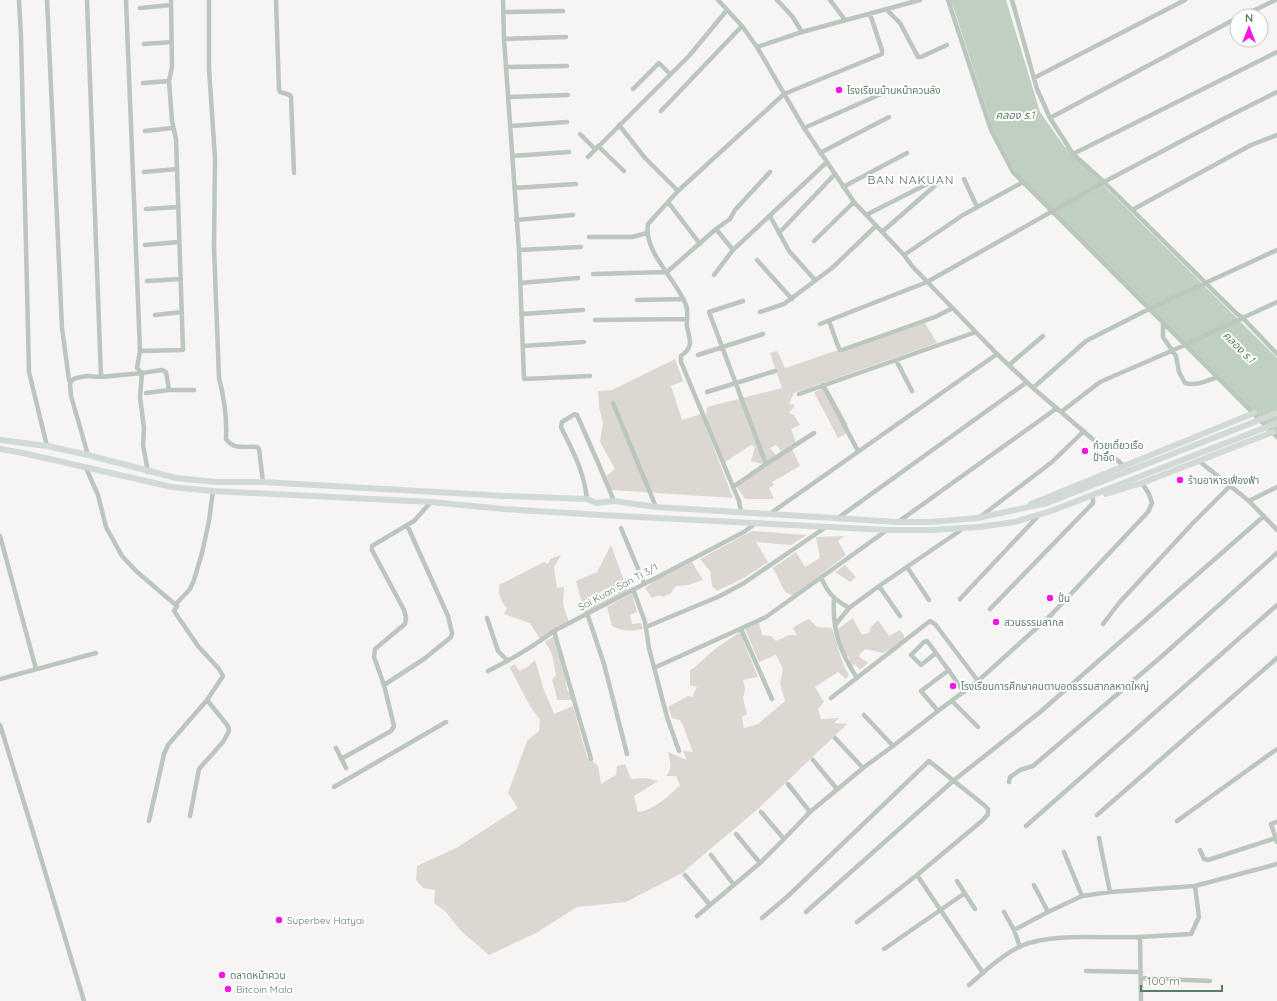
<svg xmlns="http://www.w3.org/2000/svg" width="1277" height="1001" font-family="Quicksand,'Noto Sans Thai',sans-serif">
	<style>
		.green { fill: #ddd7d2 }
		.water { fill: #bfd0c0 }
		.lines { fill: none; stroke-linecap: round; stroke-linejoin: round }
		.minor { stroke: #bac6be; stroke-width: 4.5 }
		.secondary { stroke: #d1dad4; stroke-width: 6 }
		.poi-dot { fill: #f516e4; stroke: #fff; stroke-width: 1.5 }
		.labels { text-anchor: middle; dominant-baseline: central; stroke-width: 4; stroke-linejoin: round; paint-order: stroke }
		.poi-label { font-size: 10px; fill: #5b7c65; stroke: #fff; text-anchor: start }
		.street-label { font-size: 10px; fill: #5b7c65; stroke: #fff }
		.water-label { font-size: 11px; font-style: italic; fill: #5a7d5e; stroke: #fff }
		.quarter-label { font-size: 12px; letter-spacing: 1px; fill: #526c59; stroke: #fff }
	</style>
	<rect width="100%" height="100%" fill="#f7f4f4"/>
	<!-- green -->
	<path class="green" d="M 925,323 L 937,343 L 794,393 L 789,404 L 795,405 L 789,413 L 794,415 L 800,425 L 791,429 L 796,443 L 781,451 L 776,445 L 770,448 L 776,455 L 762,464 L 751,461 L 755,447 L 751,445 L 724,463 L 706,417 L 707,407 L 782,388 L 770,353 L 777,351 L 785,368 L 912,325 Z
		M 675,359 L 683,381 L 671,386 L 682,420 L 701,414 L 733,498 L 611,490 L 604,478 L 615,469 L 600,442 L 603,423 L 599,407 L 598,391 L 612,390 Z
		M 827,387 L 848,425 L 844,426 L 848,433 L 838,438 L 814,392 Z
		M 792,449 L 800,466 L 772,482 L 774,485 L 769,488 L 774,499 L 745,499 L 734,483 L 769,464 Z
		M 752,531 L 807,535 L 791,545 L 756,542 L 768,562 L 744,578 L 717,591 L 712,586 L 710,571 L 700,559 Z
		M 844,536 L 838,541 L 846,555 L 793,596 L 785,592 L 773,568 L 796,552 L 805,567 L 820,558 L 816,537 Z
		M 611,545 L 628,592 L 585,614 L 576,581 L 597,572 Z
		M 561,555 L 554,567 L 557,588 L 564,587 L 563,604 L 569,623 L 541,641 L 530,623 L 504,614 L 507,608 C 500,601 499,594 499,585 L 544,562 L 548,564 L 550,559 Z
		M 692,562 L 703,580 L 688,585 L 676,586 L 670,594 L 662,597 L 659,595 L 652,598 L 645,588 L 659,578 Z
		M 845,565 L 856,577 L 850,582 L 835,572 Z
		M 632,593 L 637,612 L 630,615 L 632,624 L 641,623 L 643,629 C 632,631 623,632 612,626 L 607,607 Z
		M 853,618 L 862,635 L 870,632 L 870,628 L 878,620 L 889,636 L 900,630 L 904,635 L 904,641 L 883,653 L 865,649 L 858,656 L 868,663 L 860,670 L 855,664 L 852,666 L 848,662 L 850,659 L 848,656 L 845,658 L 835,631 Z
		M 809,619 L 817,627 L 832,628 L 844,667 L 849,675 L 846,679 L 838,672 L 815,687 L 824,702 L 818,709 L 821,719 L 839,718 L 834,723 L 847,724 L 759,808 L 682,873 L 626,902 L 577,907 L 536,933 L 489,955 L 461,931 L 445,911 L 434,903 L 435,890 L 423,888 L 416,880 L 417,866 L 458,847 L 518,808 L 508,793 L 527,741 L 539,731 L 540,720 L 530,706 L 510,668 L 514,664 L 520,671 L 529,666 L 535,660 L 544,690 L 554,714 L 573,706 L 587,757 L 598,766 L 601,784 L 616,775 L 617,766 L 625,764 L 631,779 L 646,778 L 658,781 L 634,796 L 638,812 C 652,811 671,795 680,785 L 676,776 L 666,776 C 673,768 670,762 668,752 L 687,760 L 683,751 L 693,752 L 684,728 L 680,720 L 672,718 L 668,707 L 688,696 L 693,697 L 694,692 L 697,687 L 690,685 L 690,670 L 695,667 L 715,649 L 740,632 L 758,677 L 743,680 L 745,690 L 743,698 L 747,714 L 742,717 L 744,728 L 758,724 L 785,701 L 780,684 L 783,669 L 776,655 L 759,662 L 745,629 L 759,623 L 762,635 L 771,636 L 776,641 L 789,635 L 797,635 L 793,628 L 795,626 Z
		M 556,635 L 564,666 L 567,690 L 571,693 L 575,700 L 557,700 L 556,693 L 552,680 L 556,675 L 552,654 L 545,642 Z"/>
	<!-- water -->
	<path class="water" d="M 949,0 L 1006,0 L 1040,112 L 1064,146 L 1277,358 L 1277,435 L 1016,173 L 993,129 L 953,6 Z"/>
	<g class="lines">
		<!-- minor -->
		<path class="minor" d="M 19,0 L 21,37 L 29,372 L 47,446
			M 47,0 L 62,328 L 69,380 L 71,381
			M 87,0 L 101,377
			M 209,0 L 209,69 L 215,158 L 214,247 L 219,378 C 224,397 227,419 226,439 C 233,450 246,446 257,447 L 259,449 L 263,482
			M 276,0 L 279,90 L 280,92 L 290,95 L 291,97 L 294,173
			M 503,0 L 504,39 L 519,250 L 524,379 L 590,376
			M 718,0 L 742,26 L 757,47 L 804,128 L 854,202 L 904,255 L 912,266 L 997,354 L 1033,388 L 1124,466
			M 777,0 L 792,16 L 802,32
			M 830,0 L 845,20
			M 948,0 L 991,130 L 1013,172 L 1277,437
			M 1012,0 L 1037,89 L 1050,118 L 1073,154 L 1104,182 L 1237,314 L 1242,317 L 1277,354
			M 140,8 L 171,5
			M 887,10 L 900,23 L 918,57 L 921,57 L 947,45
			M 503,12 L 563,11
			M 1242,16 L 1276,0
			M 504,39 L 566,37
			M 144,44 L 172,42
			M 757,47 L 802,32 L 920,0
			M 506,67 L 567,66
			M 1034,78 L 1185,0
			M 143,83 L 169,81
			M 633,89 L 659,63 L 670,74
			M 508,97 L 568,95
			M 661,111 L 742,26
			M 1050,118 L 1237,18
			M 619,125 L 645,158 L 678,191
			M 511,126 L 567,122
			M 804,128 L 888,91
			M 145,131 L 172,128
			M 580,134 L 595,149
			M 598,146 L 624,171
			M 820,153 L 889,117
			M 1073,154 L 1277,52
			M 512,156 L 569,152
			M 588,157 L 689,56 L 727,10
			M 144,172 L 177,169
			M 964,179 L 977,207
			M 843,187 L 907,153
			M 514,188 L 576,184
			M 668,202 L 700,244
			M 146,209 L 178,207
			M 1132,210 L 1251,145 L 1277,135
			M 866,215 L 929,183
			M 770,216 L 789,251 L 815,280
			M 516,220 L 573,215
			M 716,229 L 733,250
			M 882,232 L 938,183
			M 779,233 L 835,174
			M 589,237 L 632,237 L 647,233
			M 814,241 L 854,202
			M 145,245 L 179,242
			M 519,250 L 581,247
			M 904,255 L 963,215 L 1023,182
			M 757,260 L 792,299
			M 593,274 L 667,272 L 716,229 L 730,219 L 735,210 L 770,172
			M 714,275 L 733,250 L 827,162
			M 147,281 L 181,279
			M 520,283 L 578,278
			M 637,300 L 684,299
			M 760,312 L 784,304 L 832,268 L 876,226
			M 521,314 L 583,310
			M 155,315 L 182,312
			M 595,320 L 687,319
			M 829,321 L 838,346 L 840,350 L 842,350 L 935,317 L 953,308
			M 1163,322 L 1163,337 L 1176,356 L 1179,372 L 1185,383 C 1198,386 1206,381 1218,377
			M 820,324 L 927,282 L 1104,182 L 1225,118 L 1277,92
			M 523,346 L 584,342
			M 140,351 L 183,350 L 176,139 L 172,121 L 169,81 L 172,67 L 171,0
			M 698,355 L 763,334
			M 896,360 L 912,391
			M 1009,365 L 1043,336
			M 823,385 L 858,451
			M 1033,388 L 1086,341 L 1149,309 L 1277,250
			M 707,392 L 775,371
			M 146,393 L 169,390 L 194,390
			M 799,394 L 976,332
			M 613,403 L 656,507
			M 1061,412 L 1100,382 L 1185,345 L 1277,302
			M 88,455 L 71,396 L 70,385 L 71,381 L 76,378 L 87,376 L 101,377 L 142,373 L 137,368 L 140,351 L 126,0
			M 1199,461 L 1249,501 L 1277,530
			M 766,464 L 814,433
			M 86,468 L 98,495 L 106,527 L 122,556 L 136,571 L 177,606
			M 148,472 L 143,445 L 144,428 L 140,397 L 142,373 L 162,370 L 166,372 L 169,390
			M 733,487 L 766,464 L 709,312 L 743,301
			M 587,499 C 584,471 573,452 561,427 L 562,422 L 575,414 L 577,415 L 599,465 L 614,501
			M 1249,501 L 1277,487
			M 741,512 L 739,501 L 681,362 L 681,356 C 694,346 690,341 687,327 C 686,320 689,312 686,305 C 677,280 643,252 648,224 L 678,191 L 784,94 L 882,54 L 882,50 L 870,14
			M 771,513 L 997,354
			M 980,517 L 1052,462 L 1084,431
			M 838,518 L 1027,382
			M 898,522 L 1057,408
			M 621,528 L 644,583
			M 0,536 L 36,669
			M 907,567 L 929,600
			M 821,577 C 828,594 834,599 849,608
			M 879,586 L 900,616
			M 633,589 L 645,622 L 649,648 L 667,717 L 679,751
			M 834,599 C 832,630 840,652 857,678
			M 960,599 L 1039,515
			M 990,609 L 1093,503 L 1093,498
			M 587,613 L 604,664 L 627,754
			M 487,618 L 498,651 L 508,661
			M 836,624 L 849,608 L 879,586 L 964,528
			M 1103,624 L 1119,603 L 1192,524 L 1231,485
			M 646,627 L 720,596 L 744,583 L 826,527
			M 741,629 L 772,699
			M 554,631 L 591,759
			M 936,653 L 921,665 L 911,655 L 924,642 L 927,641 C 940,658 952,675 964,692
			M 654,668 L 766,617 L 887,530
			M 488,671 C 512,659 534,646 554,631 L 744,532 L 756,523
			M 0,679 L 96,653
			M 384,685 L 424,659 L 451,637 L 452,633 L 448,616 L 407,525
			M 831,698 L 930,621 L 935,624 L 978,681
			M 952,701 L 978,727
			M 938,711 L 921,691 L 949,670
			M 864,715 L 893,746
			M 0,725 L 30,822 L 84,1001
			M 835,738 L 863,768
			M 336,748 L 346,768
			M 341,759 L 391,731 L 394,726 L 384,685 L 374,657 L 375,649 L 405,624 L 406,617 L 404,610 L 372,550 L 372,546 L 414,521 L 431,502
			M 813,760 L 837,789
			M 1009,782 L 1010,777 L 1020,770 L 1033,766 L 1161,657 L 1277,553
			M 788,784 L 810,812
			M 334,787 L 446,722
			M 1097,815 L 1277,658
			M 190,816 L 199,769 L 223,742 L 229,731 L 228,726 L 207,700
			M 149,821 L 164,754 L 168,745 L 207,700 L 223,676 L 219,669 L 198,646 L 174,611 L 177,606 L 176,604 L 190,589 L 194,580 L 202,553 L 209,521 L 213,491
			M 1177,821 L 1277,749
			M 1277,822 L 1271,824 L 1277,842
			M 1026,826 L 1277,605
			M 736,834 L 760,863
			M 1099,838 L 1110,892
			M 784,839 L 810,812 L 863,768 L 893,746 L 938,711 L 978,681 L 1052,614 L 1148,512 L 1152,503 L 1149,494 L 1142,483
			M 1200,850 L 1204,859 L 1208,860 L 1276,838
			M 1064,852 L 1082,896
			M 711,855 L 734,885
			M 685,875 L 710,905
			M 917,875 L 983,973
			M 957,881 L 975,909
			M 1034,885 L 1048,912
			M 806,912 L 953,781 L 1039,713 L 1264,516
			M 1004,912 L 1014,930 L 1020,947
			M 697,916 L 760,863 L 784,839 L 761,812
			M 762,918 L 788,896 L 929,761 L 984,805 L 988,809 L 988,814 L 983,820 L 917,875 L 857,922
			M 1014,930 L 1048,912 L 1082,896 L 1110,892 L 1195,886 L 1277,864
			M 1140,937 L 1141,1001
			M 884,949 L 965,893
			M 1086,971 L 1141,972
			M 1141,978 L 1210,981
			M 969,985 C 985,971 1002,955 1021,946 C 1052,932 1105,939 1139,937 C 1157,936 1174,935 1191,934 L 1199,917 L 1195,886"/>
		<!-- secondary -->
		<path class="secondary" d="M 0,440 L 47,446 L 88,455 L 176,478 L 216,482 L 263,482 L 505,496 L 587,499 L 596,503 L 614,501 L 656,507 L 898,522 L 931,522 L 978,518 L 1047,503 L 1277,413
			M 0,449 L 23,453 L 172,487 L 213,491 L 431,502 L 504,509 L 600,515 L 887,530 L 932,530 L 979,527 L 1015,522 L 1054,510 L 1277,423
			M 1106,494 L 1142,483 L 1273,432
			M 1031,504 L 1254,413"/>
	</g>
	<!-- markers -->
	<g class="poi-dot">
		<circle cx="839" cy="90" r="4"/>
		<circle cx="1085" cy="451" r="4"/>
		<circle cx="1180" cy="480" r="4"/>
		<circle cx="1050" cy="598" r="4"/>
		<circle cx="996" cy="622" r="4"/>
		<circle cx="953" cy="686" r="4"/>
		<circle cx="279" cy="920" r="4"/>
		<circle cx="222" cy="975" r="4"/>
		<circle cx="228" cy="989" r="4"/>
	</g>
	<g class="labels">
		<!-- poi labels -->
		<g class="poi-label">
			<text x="847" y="90">โรงเรียนบ้านหน้าควนลัง</text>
			<text x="1093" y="445">ก๋วยเตี๋ยวเรือ<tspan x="1093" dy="12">ป้าอี๊ด</tspan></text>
			<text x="1188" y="480">ร้านอาหารเฟื่องฟ้า</text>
			<text x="1058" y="598">ปั้น</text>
			<text x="1004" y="622">สวนธรรมสากล</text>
			<text x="961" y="686">โรงเรียนการศึกษาคนตาบอดธรรมสากลหาดใหญ่</text>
			<text x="287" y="920">Superbev Hatyai</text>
			<text x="230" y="975">ตลาดหน้าควน</text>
			<text x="236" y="989">Bitcoin Mala</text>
		</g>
		<!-- street labels -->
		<g class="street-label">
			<text transform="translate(618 587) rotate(-28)">Soi Kuan San Ti 3/1</text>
		</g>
		<!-- water labels -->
		<g class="water-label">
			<text x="1015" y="115">คลอง ร.1</text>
			<text transform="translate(1239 347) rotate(45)">คลอง ร.1</text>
		</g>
		<!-- quarter labels -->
		<g class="quarter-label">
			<text x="911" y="179">BAN NAKUAN</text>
		</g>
	</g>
	<!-- north arrow -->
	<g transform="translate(1249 28)"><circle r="19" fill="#ffffff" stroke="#bdcbc1"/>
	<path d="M0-3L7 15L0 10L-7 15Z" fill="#f516e4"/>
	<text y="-6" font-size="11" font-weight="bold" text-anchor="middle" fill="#5b7c65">N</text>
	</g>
	<!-- scale -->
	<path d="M1141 985v6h81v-6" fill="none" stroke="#5b7c65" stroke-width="2"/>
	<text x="1147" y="985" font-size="12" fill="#5b7c65" stroke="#ffffff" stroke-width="3" paint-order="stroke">100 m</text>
</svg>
